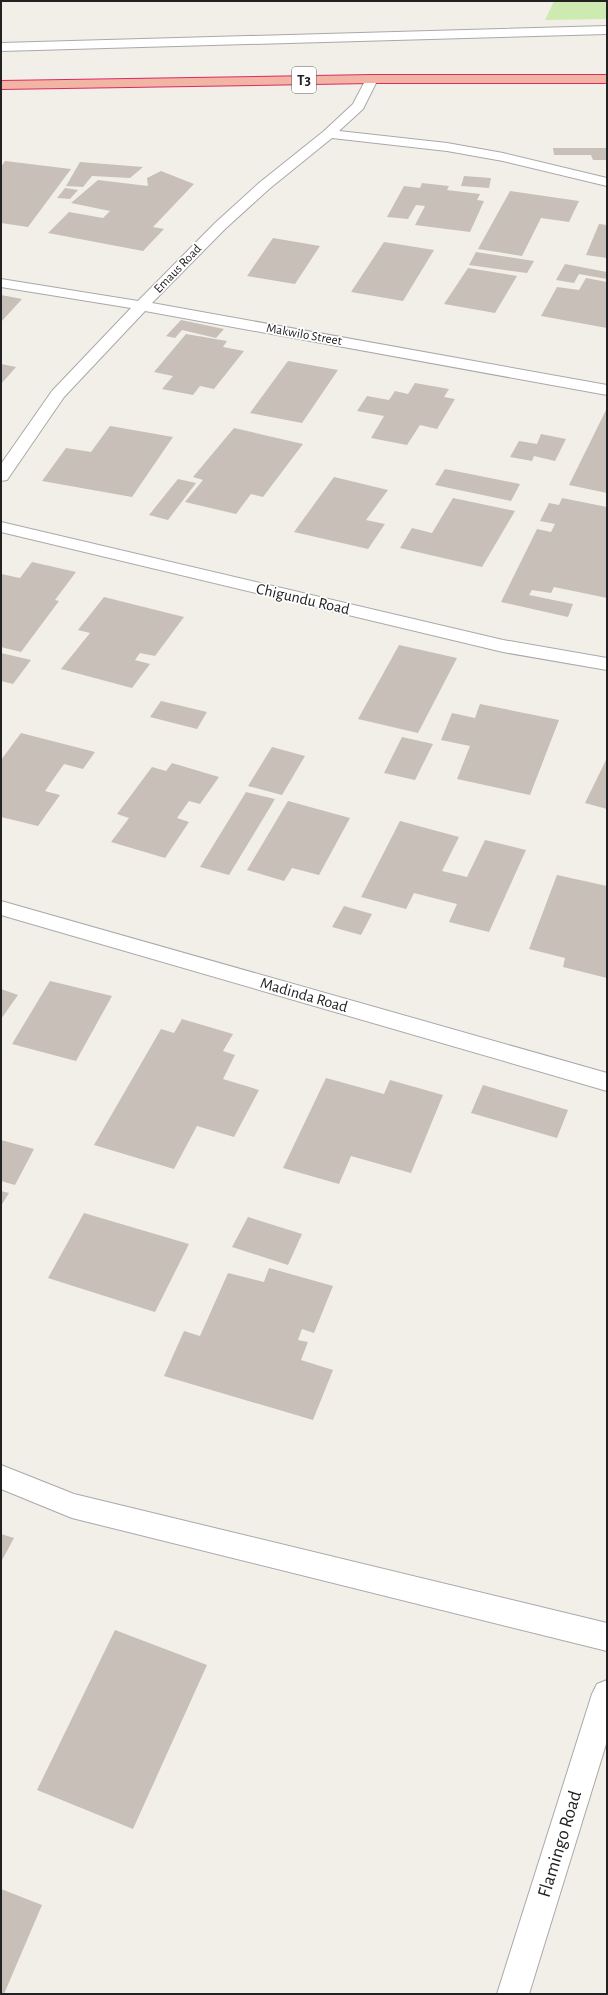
<svg xmlns="http://www.w3.org/2000/svg" width="608" height="1995" font-family="'Alegreya Sans',sans-serif">
	<style>
		.grass { fill: #cdebb0 }
		.building { fill: #c7bfb8 }
		.lines { fill: none; stroke-linecap: round; stroke-linejoin: round }
		.minor-casing { stroke: #a9a9a9; stroke-width: 2 }
		.trunk-casing { stroke: #dc2a67; stroke-width: 2 }
		.minor { fill: #fff; fill-rule: evenodd }
		.trunk { fill: #f2b4a3; fill-rule: evenodd }
		.labels { text-anchor: middle; dominant-baseline: central; stroke-width: 3.5; stroke-linejoin: round; paint-order: stroke }
		.far-street-label { font-size: 13px; fill: #222; stroke: #fff }
		.shield { fill: #fff; stroke: #646464; stroke-width: 1 }
		.shield-label { font-size: 15px; font-weight: bold; fill: #222 }
		.street-label { font-size: 16px; fill: #222; stroke: #fff }
		.near-street-label { font-size: 19px; fill: #222; stroke: #fff }
	</style>
	<rect width="100%" height="100%" fill="#f2efe9"/>
	<!-- grass -->
	<path class="grass" d="M 554,1 L 607,1 L 607,19 L 545,20 Z"/>
	<!-- building -->
	<path class="building" d="M 553,148 L 607,148 L 607,160 L 593,160 L 591,155 L 554,155 Z
		M 5,161 L 71,169 L 28,227 L 1,223 L 1,167 Z
		M 80,162 L 143,167 L 130,178 L 92,176 L 83,187 L 66,186 Z
		M 161,171 L 194,184 L 153,227 L 164,229 L 143,251 L 48,233 L 69,212 L 103,218 L 110,211 L 71,203 L 98,180 L 148,186 L 147,178 Z
		M 464,176 L 491,178 L 489,188 L 461,186 Z
		M 422,183 L 449,186 L 447,190 L 480,194 L 477,200 L 484,201 L 470,232 L 415,225 L 425,206 L 416,205 L 408,219 L 387,217 L 404,186 L 420,188 Z
		M 65,188 L 78,190 L 70,199 L 57,198 Z
		M 510,191 L 579,201 L 569,222 L 541,218 L 522,256 L 478,249 Z
		M 599,224 L 607,225 L 607,258 L 586,255 Z
		M 273,238 L 320,246 L 295,284 L 247,276 Z
		M 384,242 L 434,250 L 403,301 L 351,292 Z
		M 476,252 L 534,261 L 527,273 L 469,265 Z
		M 565,264 L 607,272 L 607,279 L 579,274 L 574,283 L 556,280 Z
		M 468,268 L 517,276 L 495,313 L 444,304 Z
		M 586,278 L 607,282 L 607,328 L 541,316 L 557,287 L 579,290 Z
		M 1,295 L 22,299 L 1,322 Z
		M 181,320 L 224,329 L 216,338 L 182,330 L 175,338 L 166,336 Z
		M 186,334 L 227,341 L 223,347 L 244,351 L 214,389 L 200,386 L 193,395 L 162,389 L 173,376 L 154,372 Z
		M 288,361 L 338,370 L 302,423 L 250,413 Z
		M 1,364 L 16,367 L 1,384 Z
		M 415,383 L 449,389 L 444,397 L 455,399 L 437,429 L 420,425 L 407,445 L 371,438 L 384,416 L 357,411 L 367,396 L 389,400 L 395,391 L 408,394 Z
		M 607,408 L 607,493 L 569,485 Z
		M 110,426 L 173,437 L 132,497 L 42,481 L 66,448 L 91,452 Z
		M 234,428 L 303,444 L 263,497 L 251,494 L 236,514 L 185,502 L 203,480 L 193,477 Z
		M 541,434 L 566,439 L 555,461 L 534,456 L 532,461 L 510,457 L 519,441 L 537,444 Z
		M 445,469 L 520,484 L 511,501 L 435,485 Z
		M 334,477 L 388,490 L 366,520 L 385,524 L 368,549 L 294,532 Z
		M 178,479 L 196,483 L 168,520 L 149,515 Z
		M 453,498 L 515,511 L 482,567 L 400,548 L 412,528 L 432,533 Z
		M 562,498 L 607,507 L 607,598 L 554,587 L 551,593 L 532,590 L 529,595 L 573,604 L 568,617 L 501,602 L 537,529 L 551,532 L 555,524 L 540,521 L 549,503 L 559,505 Z
		M 32,562 L 76,572 L 55,600 L 59,601 L 21,652 L 1,647 L 1,574 L 20,578 Z
		M 104,597 L 184,617 L 155,656 L 140,653 L 135,660 L 150,664 L 132,688 L 61,669 L 90,633 L 78,630 Z
		M 399,645 L 457,658 L 418,733 L 358,719 Z
		M 1,653 L 31,660 L 13,684 L 1,681 Z
		M 161,701 L 207,712 L 197,729 L 150,717 Z
		M 480,704 L 559,720 L 530,795 L 457,779 L 470,746 L 441,740 L 452,713 L 475,718 Z
		M 21,733 L 95,752 L 83,769 L 64,764 L 45,791 L 60,795 L 38,826 L 1,817 L 1,760 Z
		M 402,737 L 433,744 L 415,780 L 384,773 Z
		M 272,747 L 305,756 L 282,795 L 248,786 Z
		M 607,758 L 607,809 L 585,803 Z
		M 172,763 L 219,777 L 200,804 L 189,801 L 177,818 L 189,822 L 165,858 L 111,842 L 129,818 L 117,814 L 152,767 L 166,771 Z
		M 246,792 L 275,799 L 229,875 L 200,867 Z
		M 288,801 L 350,818 L 319,875 L 292,868 L 284,881 L 247,870 Z
		M 400,821 L 459,837 L 442,871 L 467,877 L 485,840 L 526,850 L 489,932 L 449,922 L 457,904 L 414,893 L 406,909 L 361,897 Z
		M 557,875 L 607,886 L 607,978 L 563,967 L 565,958 L 529,949 Z
		M 344,906 L 372,914 L 361,935 L 332,927 Z
		M 50,981 L 112,996 L 76,1061 L 12,1044 Z
		M 1,989 L 18,995 L 1,1019 Z
		M 182,1019 L 233,1034 L 223,1051 L 235,1055 L 223,1079 L 259,1090 L 234,1137 L 197,1126 L 174,1169 L 94,1145 L 161,1029 L 174,1033 Z
		M 326,1078 L 384,1094 L 390,1080 L 443,1095 L 411,1173 L 351,1156 L 339,1184 L 283,1168 Z
		M 483,1085 L 568,1110 L 557,1138 L 471,1113 Z
		M 1,1140 L 34,1149 L 15,1185 L 1,1181 Z
		M 1,1191 L 9,1193 L 1,1206 Z
		M 84,1213 L 189,1244 L 155,1312 L 48,1278 Z
		M 248,1217 L 302,1234 L 288,1265 L 232,1247 Z
		M 269,1268 L 333,1286 L 314,1333 L 302,1329 L 298,1340 L 308,1342 L 301,1360 L 333,1370 L 313,1420 L 164,1376 L 184,1331 L 200,1336 L 228,1273 L 264,1282 Z
		M 1,1534 L 14,1538 L 1,1562 Z
		M 115,1630 L 207,1665 L 133,1829 L 37,1790 Z
		M 1,1889 L 42,1905 L 4,1994 L 1,1994 Z"/>
	<g class="lines">
		<!-- minor casing -->
		<g class="minor-casing">
			<path id="minor" d="M 607,26 L 607,34 L 1,51 L 1,43 Z
				M 372,75 L 378,79 L 363,109 L 339,131 L 447,143 L 503,153 L 607,178 L 607,186 L 503,161 L 447,151 L 332,138 L 269,189 L 225,229 L 152,303 L 607,385 L 607,395 L 145,311 L 64,397 L 7,480 L 1,481 L 1,464 L 52,391 L 131,308 L 1,287 L 1,279 L 138,301 L 215,223 L 259,183 L 324,131 L 353,104 L 366,79 Z
				M 1,522 L 503,640 L 607,658 L 607,670 L 503,652 L 1,532 Z
				M 1,901 L 607,1073 L 607,1091 L 1,915 Z
				M 1,1465 L 74,1494 L 607,1623 L 607,1651 L 72,1518 L 1,1489 Z
				M 607,1680 L 607,1741 L 529,1994 L 497,1994 L 592,1694 L 597,1684 Z"/>
		</g>
		<!-- trunk casing -->
		<g class="trunk-casing">
			<path id="trunk" d="M 372,75 L 607,75 L 607,83 L 372,83 L 1,89 L 1,81 Z"/>
		</g>
		<!-- minor -->
		<use href="#minor" class="minor"/>
		<!-- trunk -->
		<use href="#trunk" class="trunk"/>
	</g>
	<g class="labels">
		<!-- far-street labels -->
		<g class="far-street-label">
			<text transform="translate(178 269) rotate(-46)">Emaus Road</text>
			<text transform="translate(304 335) rotate(10)">Makwilo Street</text>
		</g>
		<!-- shield labels -->
		<rect class="shield" x="292" y="67" width="24" height="26" rx="3"/>
		<g class="shield-label">
			<text x="304" y="80">T3</text>
		</g>
		<!-- street labels -->
		<g class="street-label">
			<text transform="translate(303 599) rotate(13)">Chigundu Road</text>
			<text transform="translate(304 995) rotate(16)">Madinda Road</text>
		</g>
		<!-- near-street labels -->
		<g class="near-street-label">
			<text transform="translate(560 1844) rotate(-73)">Flamingo Road</text>
		</g>
	</g>
	<!-- border -->
	<rect width="608" height="1995" fill="none" stroke="#222222" stroke-width="4"/>
</svg>
